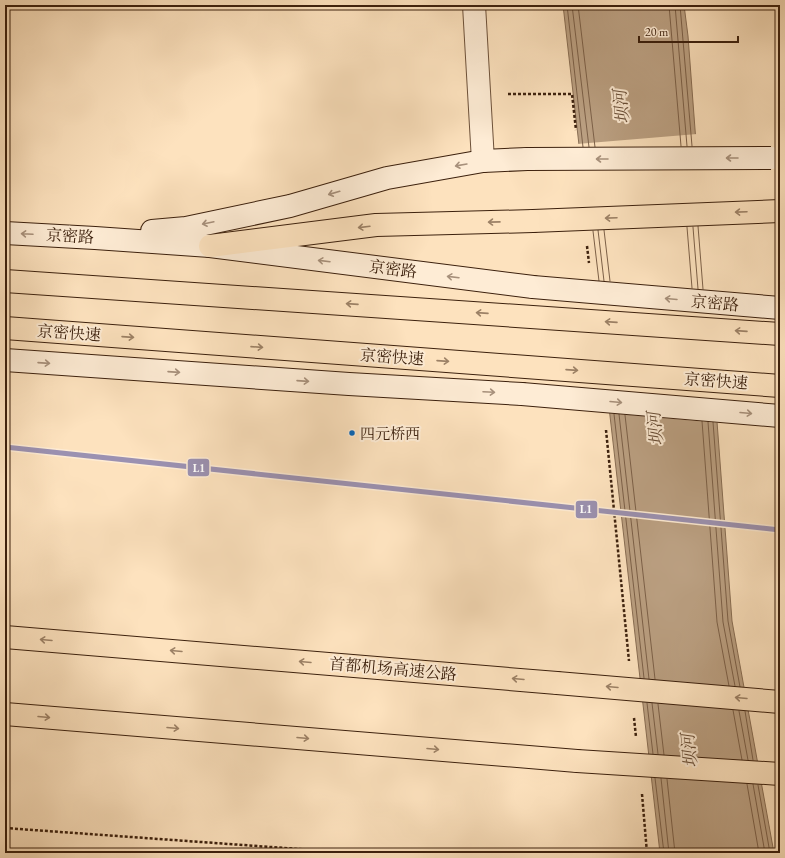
<svg xmlns="http://www.w3.org/2000/svg" width="785" height="858" font-family="'EB Garamond','Noto Serif SC',serif">
	<style>
		.water { fill: #bba082; stroke: #886d53 }
		.pier { fill: #fde2be }
		.lines { fill: none; stroke-linecap: round; stroke-linejoin: round }
		.shore { stroke: #7c6048; stroke-width: 1 }
		.street-casing { stroke: #6c5039; stroke-width: 24 }
		.secondary-casing { stroke: #3c200d; stroke-width: 24 }
		.highway-casing { stroke: #3c200d; stroke-width: 24 }
		.path { stroke: #3c200d; stroke-width: 2.5; stroke-dasharray: 3 2; stroke-linecap: butt }
		.street { stroke: #feecd5; stroke-width: 22 }
		.secondary { stroke: #feecd5; stroke-width: 22 }
		.highway { stroke: #fde2be; stroke-width: 22 }
		.secondary-bridge-casing { stroke: #3c200d; stroke-width: 24; stroke-linecap: butt }
		.highway-bridge-casing { stroke: #3c200d; stroke-width: 24; stroke-linecap: butt }
		.secondary-bridge { stroke: #feecd5; stroke-width: 22 }
		.highway-bridge { stroke: #fde2be; stroke-width: 22 }
		.metro-1-casing { stroke: #feecd5; stroke-width: 8 }
		.metro-1 { stroke: #9b91b1; stroke-width: 5 }
		.oneway { stroke: #a7907b }
		.oneway2 { stroke: #9c8166 }
		.bus-dot { fill: #0065bd; stroke: #feecd5; stroke-width: 1.5 }
		.labels { text-anchor: middle; dominant-baseline: central; stroke-width: 4; stroke-linejoin: round; paint-order: stroke }
		.bus-label { font-size: 15px; fill: #3c200d; stroke: #feecd5; text-anchor: start }
		.street-label { font-size: 16px; fill: #3c200d; stroke: #feecd5 }
		.water-label { font-size: 17px; font-style: italic; fill: #684d36; stroke: #feecd5 }
		.line-badge { stroke: #feecd5; stroke-width: 1.5 }
		.badge-label { font-size: 11px; text-anchor: middle; font-weight: bold; fill: #fff }
	</style>
	<rect width="100%" height="100%" fill="#fde2be"/>
	<filter id="stains"><feTurbulence type="fractalNoise" baseFrequency=".005" numOctaves="4"/><feColorMatrix values="0 0 0 0 .2 0 0 0 0 .09 0 0 0 0 .02 0 0 0 .5 -.17"/></filter>
	<radialGradient id="worn" r=".72"><stop offset=".6" stop-color="#630" stop-opacity="0"/><stop offset="1" stop-color="#630" stop-opacity=".3"/></radialGradient>
	<!-- water -->
	<path class="water" d="M 563,5 L 684,5 L 688,36 L 732,621 L 774,853 L 660,853 Z"/>
	<!-- pier -->
	<path class="pier" d="M 697,134 L 719,423 L 608,413 L 577,144 Z"/>
	<g class="lines">
		<!-- shore -->
		<path class="shore" d="M 567,5 L 583,147
			M 572,5 L 589,147
			M 578,5 L 595,147
			M 669,5 L 681,146
			M 675,5 L 687,146
			M 680,5 L 692,146
			M 698,226 L 703,289
			M 687,227 L 692,288
			M 693,227 L 698,289
			M 598,230 L 604,281
			M 604,230 L 610,281
			M 593,231 L 599,281
			M 614,414 L 644,678
			M 619,414 L 649,679
			M 625,415 L 655,679
			M 702,421 L 717,622 L 729,686
			M 708,422 L 723,622 L 735,686
			M 713,422 L 728,621 L 740,687
			M 647,703 L 653,754
			M 652,703 L 658,754
			M 658,704 L 664,755
			M 733,710 L 742,760
			M 739,711 L 748,760
			M 745,711 L 753,760
			M 655,778 L 664,853
			M 661,778 L 669,853
			M 667,779 L 675,853
			M 747,784 L 759,853
			M 753,784 L 765,853
			M 758,785 L 770,853"/>
		<!-- street casing -->
		<g class="street-casing">
			<path id="street" d="M 474,5 L 483,161"/>
		</g>
		<!-- secondary casing -->
		<g class="secondary-casing">
			<path id="secondary" d="M 152,231 L 186,228 L 290,206 L 387,178 L 483,161 L 527,159
				M 5,233 L 95,238 L 210,246 L 533,287
				M 5,360 L 349,384 L 522,394"/>
		</g>
		<!-- highway casing -->
		<g class="highway-casing">
			<path id="highway" d="M 210,246 L 376,225 L 533,221
				M 5,637 L 557,683
				M 5,714 L 577,761"/>
		</g>
		<!-- path -->
		<path class="path" d="M 508,94 L 572,94 L 576,130
			M 587,246 L 589,263
			M 606,430 L 629,661
			M 634,718 L 636,737
			M 642,794 L 647,853
			M 5,828 L 355,853"/>
		<!-- street -->
		<use href="#street" class="street"/>
		<!-- secondary -->
		<use href="#secondary" class="secondary"/>
		<!-- highway -->
		<use href="#highway" class="highway"/>
		<!-- secondary-bridge casing -->
		<g class="secondary-bridge-casing">
			<path id="secondary-bridge" d="M 527,159 L 771,158
				M 533,287 L 780,308
				M 522,394 L 780,416"/>
		</g>
		<!-- highway-bridge casing -->
		<g class="highway-bridge-casing">
			<path id="highway-bridge" d="M 533,221 L 780,211
				M 5,281 L 780,334
				M 5,328 L 780,386
				M 557,683 L 780,702
				M 577,761 L 780,774"/>
		</g>
		<!-- secondary-bridge -->
		<use href="#secondary-bridge" class="secondary-bridge"/>
		<!-- highway-bridge -->
		<use href="#highway-bridge" class="highway-bridge"/>
		<!-- metro-1 casing -->
		<g class="metro-1-casing">
			<path id="metro-1" d="M 5,447 L 780,530"/>
		</g>
		<!-- metro-1 -->
		<use href="#metro-1" class="metro-1"/>
	</g>
	<!-- one-way arrows -->
	<defs><path id="oneway-shaft" d="M-6 0H5M1.5-3L5.5 0L1.5 3" fill="none" stroke-width="1.6" stroke-linecap="round" stroke-linejoin="round"/></defs>
	<g class="oneway">
		<use href="#oneway-shaft" transform="translate(732 158) rotate(180)"/>
		<use href="#oneway-shaft" transform="translate(602 159) rotate(180)"/>
		<use href="#oneway-shaft" transform="translate(461 165) rotate(170)"/>
		<use href="#oneway-shaft" transform="translate(334 193) rotate(164)"/>
		<use href="#oneway-shaft" transform="translate(208 223) rotate(168)"/>
		<use href="#oneway-shaft" transform="translate(27 234) rotate(-177)"/>
		<use href="#oneway-shaft" transform="translate(324 261) rotate(-173)"/>
		<use href="#oneway-shaft" transform="translate(453 277) rotate(-173)"/>
		<use href="#oneway-shaft" transform="translate(671 299) rotate(-175)"/>
		<use href="#oneway-shaft" transform="translate(44 363) rotate(4)"/>
		<use href="#oneway-shaft" transform="translate(174 372) rotate(4)"/>
		<use href="#oneway-shaft" transform="translate(303 381) rotate(4)"/>
		<use href="#oneway-shaft" transform="translate(489 392) rotate(3)"/>
		<use href="#oneway-shaft" transform="translate(616 402) rotate(5)"/>
		<use href="#oneway-shaft" transform="translate(746 413) rotate(5)"/>
	</g>
	<g class="oneway2">
		<use href="#oneway-shaft" transform="translate(741 212) rotate(178)"/>
		<use href="#oneway-shaft" transform="translate(611 218) rotate(178)"/>
		<use href="#oneway-shaft" transform="translate(494 222) rotate(179)"/>
		<use href="#oneway-shaft" transform="translate(364 227) rotate(173)"/>
		<use href="#oneway-shaft" transform="translate(352 304) rotate(-176)"/>
		<use href="#oneway-shaft" transform="translate(482 313) rotate(-176)"/>
		<use href="#oneway-shaft" transform="translate(611 322) rotate(-176)"/>
		<use href="#oneway-shaft" transform="translate(741 331) rotate(-176)"/>
		<use href="#oneway-shaft" transform="translate(128 337) rotate(4)"/>
		<use href="#oneway-shaft" transform="translate(257 347) rotate(4)"/>
		<use href="#oneway-shaft" transform="translate(443 361) rotate(4)"/>
		<use href="#oneway-shaft" transform="translate(572 370) rotate(4)"/>
		<use href="#oneway-shaft" transform="translate(46 640) rotate(-175)"/>
		<use href="#oneway-shaft" transform="translate(176 651) rotate(-175)"/>
		<use href="#oneway-shaft" transform="translate(305 662) rotate(-175)"/>
		<use href="#oneway-shaft" transform="translate(518 679) rotate(-175)"/>
		<use href="#oneway-shaft" transform="translate(612 687) rotate(-175)"/>
		<use href="#oneway-shaft" transform="translate(741 698) rotate(-175)"/>
		<use href="#oneway-shaft" transform="translate(44 717) rotate(5)"/>
		<use href="#oneway-shaft" transform="translate(173 728) rotate(5)"/>
		<use href="#oneway-shaft" transform="translate(303 738) rotate(5)"/>
		<use href="#oneway-shaft" transform="translate(433 749) rotate(5)"/>
	</g>
	<!-- markers -->
	<circle class="bus-dot" cx="352" cy="433" r="3.5"/>
	<g class="labels">
		<!-- bus labels -->
		<g class="bus-label">
			<text x="360" y="433">四元桥西</text>
		</g>
		<!-- street labels -->
		<g class="street-label">
			<text transform="translate(70 236) rotate(3)">京密路</text>
			<text transform="translate(393 269) rotate(7)">京密路</text>
			<text transform="translate(715 303) rotate(5)">京密路</text>
			<text transform="translate(69 333) rotate(4)">京密快速</text>
			<text transform="translate(392 357) rotate(4)">京密快速</text>
			<text transform="translate(716 381) rotate(4)">京密快速</text>
			<text transform="translate(393 669) rotate(5)">首都机场高速公路</text>
		</g>
		<!-- water labels -->
		<g class="water-label">
			<text transform="translate(621 107) rotate(-96)">坝河</text>
			<text transform="translate(655 429) rotate(-96)">坝河</text>
			<text transform="translate(689 751) rotate(-96)">坝河</text>
		</g>
	</g>
	<g class="line-badge">
		<rect x="187" y="458" width="23" height="19" rx="4" fill="#9b91b1"/>
		<rect x="575" y="500" width="23" height="19" rx="4" fill="#9b91b1"/>
	</g>
	<g class="badge-label">
		<text x="199" y="472">L1</text>
		<text x="586" y="513">L1</text>
	</g>
	<!-- margin -->
	<rect width="785" height="858" fill="none" stroke="#fde2be" stroke-width="20"/>
	<rect x="6" y="6" width="773" height="846" fill="none" stroke="#3c200d" stroke-width="2"/>
	<rect x="10" y="10" width="765" height="838" fill="none" stroke="#3c200d"/>
	<!-- scale -->
	<path d="M639 36v6h99v-6" fill="none" stroke="#3c200d" stroke-width="2"/>
	<text x="645" y="36" font-size="12" fill="#3c200d" stroke="#feecd5" stroke-width="3" paint-order="stroke">20 m</text>
	<rect width="100%" height="100%" filter="url(#stains)"/>
	<rect width="100%" height="100%" fill="url(#worn)"/>
</svg>
